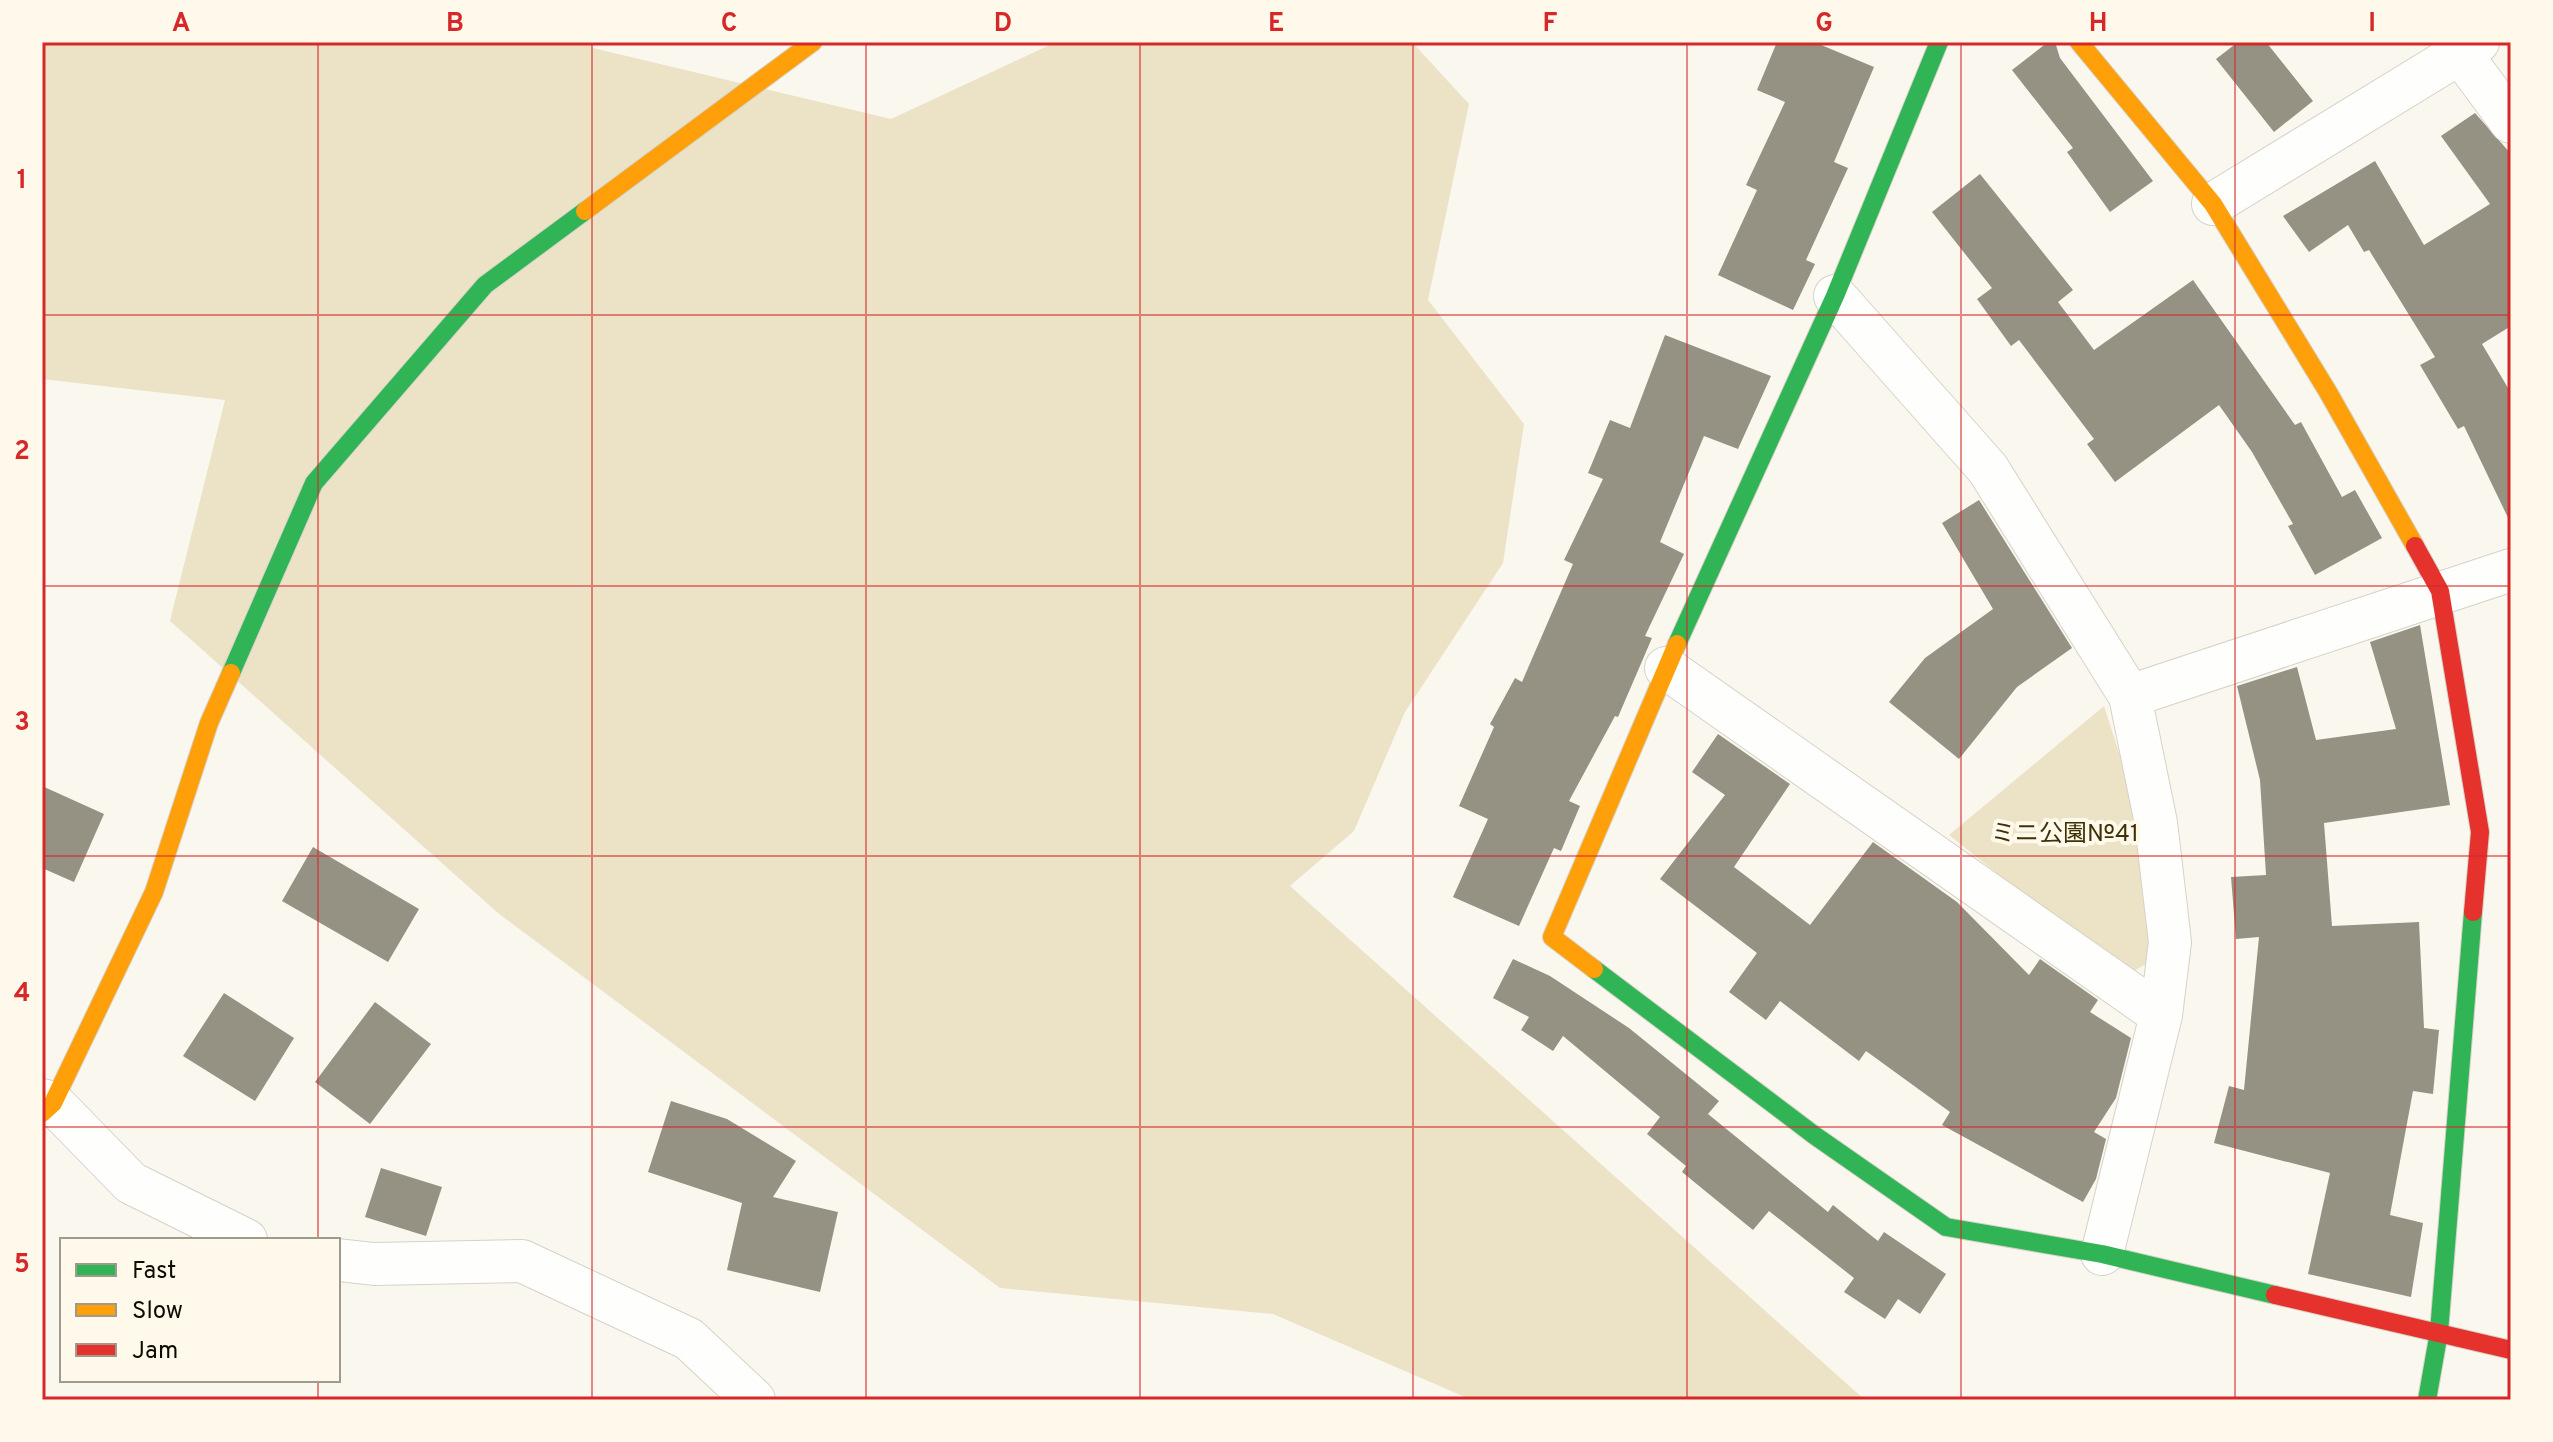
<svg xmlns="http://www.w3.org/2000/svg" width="2553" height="1442" font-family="Overpass,'Noto Sans JP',sans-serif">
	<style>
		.green { fill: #ece2c6 }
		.building { fill: #959183 }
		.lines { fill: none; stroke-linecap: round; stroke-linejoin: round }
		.street-casing { stroke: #d6d2c8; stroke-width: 44 }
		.fast-casing { stroke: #d6d2c8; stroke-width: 20 }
		.slow-casing { stroke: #d6d2c8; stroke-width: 20 }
		.jam-casing { stroke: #d6d2c8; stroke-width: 20 }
		.street { stroke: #fefefd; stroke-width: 42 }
		.fast { stroke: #30b455; stroke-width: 18 }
		.slow { stroke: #ff9f0a; stroke-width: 18 }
		.jam { stroke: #e5322d; stroke-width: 18 }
		.grid { fill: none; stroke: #d62828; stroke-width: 2; stroke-opacity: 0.55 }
		.labels { text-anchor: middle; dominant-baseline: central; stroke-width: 8; stroke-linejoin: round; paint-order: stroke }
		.park-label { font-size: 24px; fill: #3e3106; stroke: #fef9eb }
		.neatline { fill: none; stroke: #d62828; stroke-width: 3 }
		.grid-label { font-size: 26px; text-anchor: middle; font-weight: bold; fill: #d62828 }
	</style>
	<rect width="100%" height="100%" fill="#faf7ef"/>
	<!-- green -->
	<path class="green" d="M 42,42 L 590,42 L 593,48 L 891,119 L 1056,42 L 1412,42 L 1469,104 L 1428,300 L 1524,424 L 1503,563 L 1405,712 L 1354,831 L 1290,886 L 1865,1400 L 1472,1400 L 1273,1314 L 1000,1288 L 498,913 L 170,621 L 225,400 L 42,379 Z
		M 2104,706 L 2137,808 L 2153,960 L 2125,976 L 1949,835 Z"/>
	<!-- building -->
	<path class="building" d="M 1777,42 L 1814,42 L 1874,67 L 1834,162 L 1848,168 L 1806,260 L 1815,264 L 1793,310 L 1718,275 L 1757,190 L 1746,185 L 1785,102 L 1757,90 Z
		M 2048,42 L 2055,42 L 2060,58 L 2153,181 L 2110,212 L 2067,152 L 2073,148 L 2012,70 Z
		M 2238,42 L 2266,42 L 2313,101 L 2274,132 L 2216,59 Z
		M 2475,113 L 2511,154 L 2511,326 L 2482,344 L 2511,393 L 2511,524 L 2464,426 L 2458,429 L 2420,365 L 2435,357 L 2369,250 L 2364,252 L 2348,225 L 2309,252 L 2283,216 L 2375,161 L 2424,245 L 2490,204 L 2441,136 Z
		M 1980,174 L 2073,290 L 2058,302 L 2094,350 L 2193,280 L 2295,425 L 2301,422 L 2342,497 L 2355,490 L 2382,538 L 2315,575 L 2288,526 L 2293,524 L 2252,452 L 2219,405 L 2115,482 L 2087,444 L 2094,439 L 2019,340 L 2011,346 L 1977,299 L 1992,288 L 1932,212 Z
		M 1665,335 L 1771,376 L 1738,449 L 1704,436 L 1660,542 L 1684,554 L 1645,636 L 1652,638 L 1618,717 L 1615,716 L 1569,801 L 1580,806 L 1561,851 L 1554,848 L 1519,926 L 1453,897 L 1488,819 L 1459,806 L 1494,727 L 1490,724 L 1515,678 L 1522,682 L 1573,564 L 1564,560 L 1603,479 L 1588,473 L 1610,420 L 1630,428 Z
		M 1979,500 L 2072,648 L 2017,687 L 1959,759 L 1889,702 L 1925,658 L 1993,609 L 1942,523 Z
		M 2420,625 L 2450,805 L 2324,823 L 2332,926 L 2419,922 L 2424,1028 L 2439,1030 L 2433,1094 L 2413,1091 L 2390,1215 L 2423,1223 L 2411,1297 L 2308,1274 L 2330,1173 L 2214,1143 L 2229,1086 L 2244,1090 L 2259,937 L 2236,939 L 2231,877 L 2266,875 L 2260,780 L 2237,686 L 2297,667 L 2316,740 L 2396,729 L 2370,642 Z
		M 1718,734 L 1790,784 L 1734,867 L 1810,925 L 1873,842 L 1957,902 L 2029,975 L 2040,959 L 2098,1000 L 2090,1012 L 2131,1038 L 2116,1098 L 2094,1132 L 2106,1139 L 2096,1179 L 2083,1202 L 1942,1125 L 1950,1112 L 1866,1051 L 1859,1061 L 1780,1001 L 1766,1020 L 1729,992 L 1757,953 L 1660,879 L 1725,795 L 1692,772 Z
		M 42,786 L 104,814 L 74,882 L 42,868 Z
		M 313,847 L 419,909 L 388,962 L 282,901 Z
		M 1513,959 L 1550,976 L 1629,1028 L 1719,1101 L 1708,1114 L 1828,1212 L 1833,1205 L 1878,1241 L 1884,1232 L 1946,1274 L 1920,1314 L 1898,1299 L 1885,1319 L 1844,1292 L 1854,1278 L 1769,1211 L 1753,1230 L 1682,1172 L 1686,1166 L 1647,1134 L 1660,1117 L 1563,1036 L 1553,1051 L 1521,1030 L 1529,1017 L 1493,998 Z
		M 224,993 L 294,1038 L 255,1101 L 183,1056 Z
		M 375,1002 L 431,1044 L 370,1124 L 315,1082 Z
		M 671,1101 L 727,1119 L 796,1161 L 773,1197 L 838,1212 L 820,1292 L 727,1270 L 742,1203 L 648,1172 Z
		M 381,1168 L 442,1187 L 426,1236 L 365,1217 Z"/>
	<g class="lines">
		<!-- street casing -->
		<g class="street-casing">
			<path id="street" d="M 2452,42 L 2511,122
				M 2213,204 L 2478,42
				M 1835,296 L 1988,469 L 2130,696 L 2156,823 L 2170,942 L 2161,1015 L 2102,1254
				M 1666,668 L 2161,1015
				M 2130,696 L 2511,570
				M 42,1100 L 53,1103 L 131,1183 L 246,1240
				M 338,1260 L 374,1264 L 522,1261 L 689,1339 L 754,1400"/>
		</g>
		<!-- fast casing -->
		<g class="fast-casing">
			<path id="fast" d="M 1677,644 L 1835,296 L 1939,42
				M 231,673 L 314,483 L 485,285 L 585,211
				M 1594,969 L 1814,1135 L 1946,1227 L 2102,1254 L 2275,1295
				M 2427,1400 L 2439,1332 L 2473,912"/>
		</g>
		<!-- slow casing -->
		<g class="slow-casing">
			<path id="slow" d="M 2079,42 L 2213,204 L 2328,392 L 2415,546
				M 585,211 L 813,42
				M 1594,969 L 1552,937 L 1677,644
				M 42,1113 L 53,1103 L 154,892 L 209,723 L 231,673"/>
		</g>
		<!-- jam casing -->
		<g class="jam-casing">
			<path id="jam" d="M 2415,546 L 2440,591 L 2480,832 L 2473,912
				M 2275,1295 L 2511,1350"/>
		</g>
		<!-- street -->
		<use href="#street" class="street"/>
		<!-- fast -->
		<use href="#fast" class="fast"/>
		<!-- slow -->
		<use href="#slow" class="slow"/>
		<!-- jam -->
		<use href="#jam" class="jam"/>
	</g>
	<!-- grid -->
	<path class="grid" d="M 318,42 L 318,1240M 592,42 L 592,1400M 866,42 L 866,1400M 1140,42 L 1140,1400M 1413,42 L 1413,1400M 1687,42 L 1687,1400M 1961,42 L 1961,1400M 2235,42 L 2235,1400M 42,315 L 2511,315M 42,586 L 2511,586M 42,856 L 2511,856M 42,1127 L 2511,1127M 318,1380 L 318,1400"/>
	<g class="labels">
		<!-- park labels -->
		<g class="park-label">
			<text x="2065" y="835">ミニ公園№41</text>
		</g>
	</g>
	<!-- border -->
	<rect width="2553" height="1442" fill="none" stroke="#fef9eb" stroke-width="88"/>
	<!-- legend -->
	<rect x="60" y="1238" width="280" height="144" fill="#fef9eb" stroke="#9e9a8e" stroke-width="2"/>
	<rect x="76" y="1264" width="40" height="12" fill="#30b455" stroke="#9e9a8e" stroke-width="2"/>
	<text x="132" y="1278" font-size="24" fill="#0f0b02">Fast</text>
	<rect x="76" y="1304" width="40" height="12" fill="#ff9f0a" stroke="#9e9a8e" stroke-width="2"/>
	<text x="132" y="1318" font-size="24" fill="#0f0b02">Slow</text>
	<rect x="76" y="1344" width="40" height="12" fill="#e5322d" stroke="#9e9a8e" stroke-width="2"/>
	<text x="132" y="1358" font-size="24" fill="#0f0b02">Jam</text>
	<rect x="44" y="44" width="2465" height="1354" class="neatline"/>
	<g class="grid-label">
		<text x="181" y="31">A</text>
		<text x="455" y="31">B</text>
		<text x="729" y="31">C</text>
		<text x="1003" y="31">D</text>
		<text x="1276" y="31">E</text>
		<text x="1550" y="31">F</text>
		<text x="1824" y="31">G</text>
		<text x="2098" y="31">H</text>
		<text x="2372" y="31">I</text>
		<text x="22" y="188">1</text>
		<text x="22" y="459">2</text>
		<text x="22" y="730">3</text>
		<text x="22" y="1001">4</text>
		<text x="22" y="1272">5</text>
	</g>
</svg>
